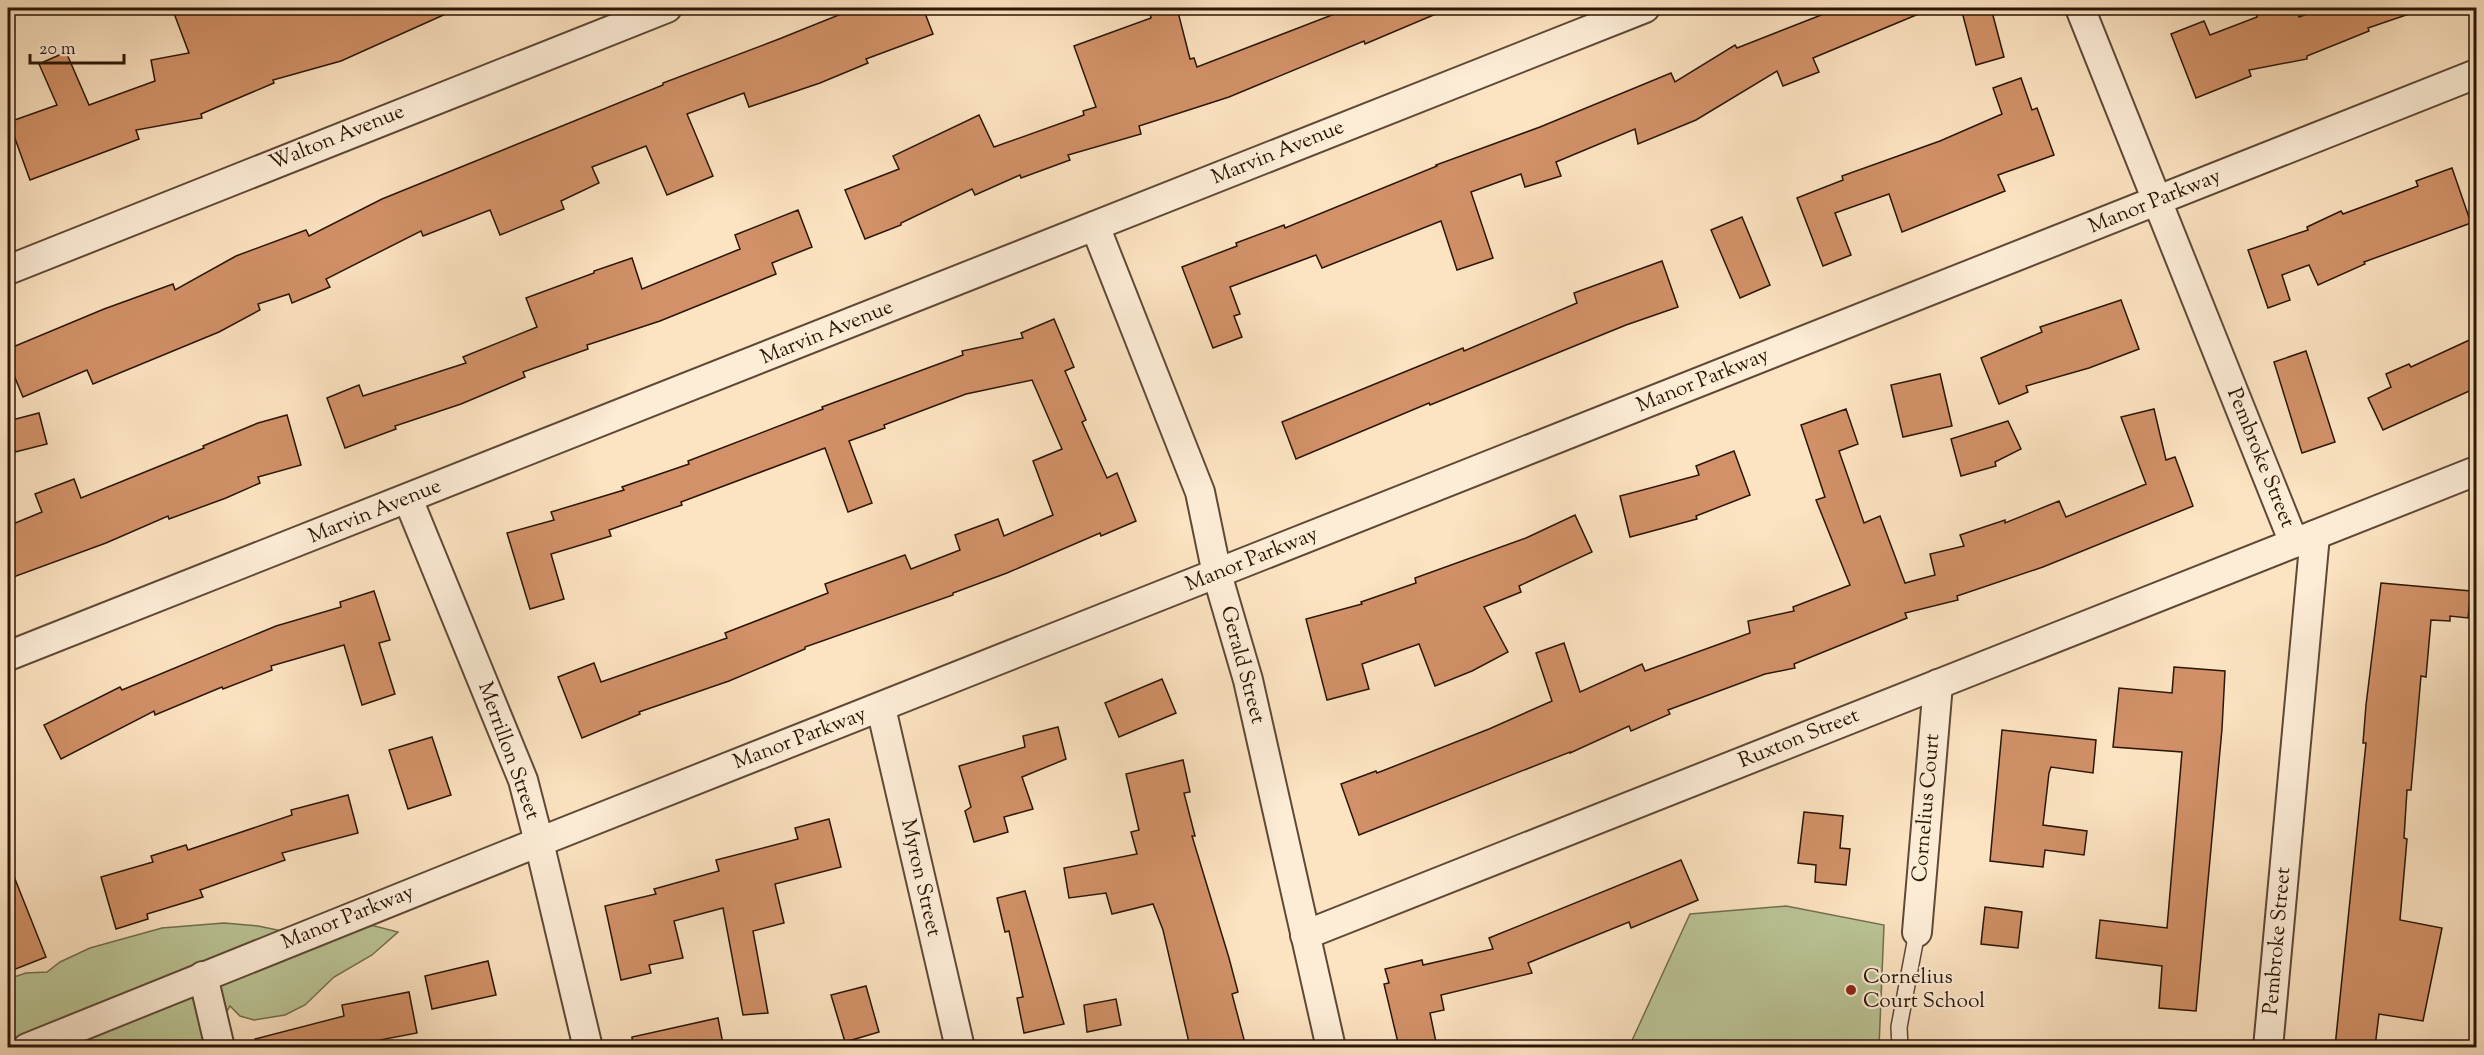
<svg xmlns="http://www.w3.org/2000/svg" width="2484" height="1055" font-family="'Sorts Mill Goudy',serif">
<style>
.green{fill:#bbc596;stroke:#736e4e;stroke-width:1.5}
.building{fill:#d29168;stroke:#2b1607;stroke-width:1.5}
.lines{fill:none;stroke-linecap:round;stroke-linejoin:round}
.lane-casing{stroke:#5f4936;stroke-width:18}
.street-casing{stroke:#5f4936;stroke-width:32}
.lane{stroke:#fdedd7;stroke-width:15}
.street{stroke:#fdedd7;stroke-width:28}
.poi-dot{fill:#8f2418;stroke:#fdedd7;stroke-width:2}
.labels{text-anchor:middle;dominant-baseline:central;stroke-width:4.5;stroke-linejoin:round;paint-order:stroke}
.street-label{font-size:21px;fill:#2b1607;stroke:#fdedd7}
.poi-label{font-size:21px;fill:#2b1607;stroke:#fdedd7;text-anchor:start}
</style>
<rect width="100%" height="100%" fill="#fce3c1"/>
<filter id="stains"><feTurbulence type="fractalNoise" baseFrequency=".00333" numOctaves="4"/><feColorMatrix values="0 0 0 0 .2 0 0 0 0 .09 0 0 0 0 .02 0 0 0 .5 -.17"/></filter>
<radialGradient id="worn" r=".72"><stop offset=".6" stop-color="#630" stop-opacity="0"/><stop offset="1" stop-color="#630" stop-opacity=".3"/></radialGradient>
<g class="green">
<path d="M1786,906l98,19 -5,122h-250l61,-133z"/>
<path d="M224,923l34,3 24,5 81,-8 35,9 -26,23 -38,22 -29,28 -20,10 -31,5 -14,-4 -10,-10 -25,41 -197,1v-69l18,-6 21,-1 13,-10 30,-14 72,-20z"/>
</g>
<g class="building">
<path d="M172,8h287l-118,53 -68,19 1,3 -73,31 1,4 -66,12 3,9 -109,41 -21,-58 48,-17 -18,-41 27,-12 23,53 66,-24 -4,-21 38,-7z"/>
<path d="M856,8h67l10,26 -67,25 2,4 -48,20 -71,24 -5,-14 -57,21 26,62 -46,19 -21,-49 -54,21 7,16 -38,18 3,8 -64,26 -10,-25 -67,26 -2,-5 -95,48 4,8 -38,16 -3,-9 -31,10 2,6 -41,22 -126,52 -6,-14 -64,27 -15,-36v-12l96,-40 69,-25 2,6 61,-34 70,-26 3,6 73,-37 281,-114v-2l116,-44z"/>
<path d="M1149,8h28l13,51 4,-1 3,9 153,-59h100l-85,36 -1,-3 -135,56 -90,29 2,8 -73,21 2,5 -49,18 -1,-3 -45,20 -3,-6 -71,34v2l-36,14 -20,-49 54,-21 -6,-13 86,-41 15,32 90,-32 -1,-4 13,-4 -22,-61 77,-28z"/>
<path d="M1839,8h94l-120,50 6,14 -36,14 -6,-15 -81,49 -58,24 -3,-15 -79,33 5,14 -36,11 -4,-13 -50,18 22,66 -36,12 -16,-49 -119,47 -6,-13 -86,32 10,27 -6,2 8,21 -29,11 -31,-81 55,-21 -1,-3 48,-18 1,3 152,-62 -1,-1 104,-38 131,-54 4,9 60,-37 2,3z"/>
<path d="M1961,8h30l13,49 -28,8z"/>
<path d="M2255,8h42l2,9 25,-9h91v4l-47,16 1,3 -62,25v3l-58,11 2,6 -55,22 -25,-64 33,-13 6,14 47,-18z"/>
<path d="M2021,78l11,32 5,-2 17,47 -56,20 7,16 -103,41 -13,-38 -54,19 16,42 -28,11 -26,-68 46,-18 -1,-4 98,-35 62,-27 -9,-26z"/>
<path d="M2452,168l19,55 -107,39 1,2 -47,21 -9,-20 -27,10 8,25 -22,8 -20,-58 60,-20 -1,-3 34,-16 2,3 75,-28 -2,-5z"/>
<path d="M798,210l14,37 -40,16 4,11 -116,47 -73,24 1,4 -65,23 2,5 -64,27 -66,22 1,3 -51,19 -18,-50 32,-13 4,11 103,-33 -3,-6 74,-30 -11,-29 68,-25v-2l38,-13 10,31 98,-40 -5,-14z"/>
<path d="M1742,217l28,68 -30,13 -29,-68z"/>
<path d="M1662,261l16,46 -52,18 -196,80 -1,-2 -133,56 -14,-37 181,-74 1,3 113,-48 -3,-10z"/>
<path d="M2121,300l18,49 -50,19 -63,18 2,6 -29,12 -18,-46 61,-26 -2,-5z"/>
<path d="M1054,319l20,48 -9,4 21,49 -4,2 25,56 10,-5 19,48 -35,15 -1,-3 -93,40 -54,20v2l-148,52v2l-76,32 -90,31 1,2 -58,24 -24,-61 36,-14 7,19 23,-8 103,-36 -2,-5 103,-40 -3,-9 80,-29 6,14 49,-19 -5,-15 43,-16 6,17 49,-21 -20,-54 29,-12 -30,-69 -66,14 -82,31 1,3 -36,13 23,62 -24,9 -23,-64 -144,54 1,3 -73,25 2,6 -60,18 13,45 -34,10 -23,-76 47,-13 -3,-8 73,-22 -2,-3 67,-23 -1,-3 135,-52 -1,-2 141,-52 -1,-4 61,-13 -2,-5z"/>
<path d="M2476,337v51l-93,42 -15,-32 23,-11 -5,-13 23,-10 2,3z"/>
<path d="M2306,351l29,91 -33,11 -28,-91z"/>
<path d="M1940,374l12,52 -49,11 -12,-52z"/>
<path d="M1846,409l12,35 -19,7 25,72 16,-7 25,67 30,-8 -5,-21 34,-8 -4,-11 45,-15v3l54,-22 7,16 80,-33 -25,-67 33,-8 12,51 9,-3 18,49 -150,61 -86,29 1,4 -53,13 2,5 -113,46 1,4 -30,6 -97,36 2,4 -39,17 -2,-5 -59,27v-1l-211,83 -18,-51 35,-13 1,2 112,-44 63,-28 -16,-48 28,-10 16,49 62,-28 3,7 105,-38 -2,-12 46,-10 -1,-4 57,-22 -34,-85 9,-3 -24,-72z"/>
<path d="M39,413l8,31 -32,8 -7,-31z"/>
<path d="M287,415l14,50 -43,12 2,6 -34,15 -57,21 -1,-3 -62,27 -98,36v-53l34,-14 -7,-18 39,-15 7,19 123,-50 -1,-2 55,-23z"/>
<path d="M2008,421l13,28 -26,13 1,4 -35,10 -10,-37z"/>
<path d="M1734,451l16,44 -54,21 1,3 -67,18 -10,-41 79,-21 -3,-9z"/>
<path d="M1575,515l17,37 -73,34 2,6 -37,15 24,45 -36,19 -37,15 -16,-42 -57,20 7,25 -42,11 -21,-81 56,-15 -1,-2 55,-19 -1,-5 111,-40z"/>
<path d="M2381,583l90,8 -3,27 -18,-2v5l-19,-1 -5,57 -5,-1 -10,114h-4l-3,48 3,1 -7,81 42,8 -19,93 -44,-7 -4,33h-40l31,-304h-3l3,-38z"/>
<path d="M374,591l16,49 -11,3 16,51 -33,11 -18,-60 -73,21 1,4 -49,19 -1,-2 -67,28 -1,-4 -93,48 -17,-34 76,-38 2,3 154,-64 65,-19 -1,-5z"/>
<path d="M2174,667l51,4 -3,58 -26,282 -37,-3 3,-42 -66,-8 4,-38 67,8 15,-176 -69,-5 6,-59 53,5z"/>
<path d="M1162,679l14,34 -57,24 -14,-34z"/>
<path d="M1058,727l8,32 -44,18 11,32 -29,8 4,15 -34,10 -9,-31 6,-4 -12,-41 66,-19 -2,-11z"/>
<path d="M2002,730l94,10 -3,33 -42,-6 -2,6 -6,52 44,6 -3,24 -39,-5 -2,17 -53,-6z"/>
<path d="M432,737l19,58 -43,14 -19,-59z"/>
<path d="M1183,760l7,32 -6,1 11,43h-3l37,122 9,34 -6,2 14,53h-56l-27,-117 -10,-26 -41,10 -6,-21 -37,5 -5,-30 73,-14 -6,-22 8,-2 -13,-56z"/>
<path d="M348,795l10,38 -76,20 3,7 -85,30 3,7 -56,17 1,5 -32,10 -15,-52 52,-15 -2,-6 35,-11 2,5 104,-35 -1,-5z"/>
<path d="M1804,812l39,4 -3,32 10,1 -4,36 -31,-3 1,-17 -18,-2z"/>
<path d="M829,819l12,48 -66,17 9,39 -31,8 15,82 -25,2 -20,-107 -49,13 9,37 -34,7 2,8 -30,7 -16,-74 51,-12 -2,-5 65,-18 -3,-11 82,-21 -3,-11z"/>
<path d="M1681,860l17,40 -67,28 -2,-6 -101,41 4,10 -91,22 3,15 -14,3 7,34h-38l-15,-63 5,-1 -4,-14 37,-9 1,5 70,-16 -4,-11z"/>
<path d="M9,864l37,93 -38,15v-107z"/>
<path d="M1025,891l39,133 -40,9 -7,-35 6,-1 -14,-66 -4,1 -8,-34z"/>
<path d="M1985,907l37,5 -4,36 -37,-4z"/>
<path d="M488,961l8,34 -64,14 -7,-33z"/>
<path d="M866,986l13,46 -34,10 -14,-47z"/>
<path d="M409,992l8,41 -74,14h-87l-1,-8 89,-23 -2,-11z"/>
<path d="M1116,999l5,26 -34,7 -3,-27z"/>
<path d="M718,1018l5,26 -15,3h-75l-1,-10z"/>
</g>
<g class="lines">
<g class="lane-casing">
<path id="lane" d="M1900,1048l-1,-21 18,-95"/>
</g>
<g class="street-casing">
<g id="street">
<path d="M2080,8l214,535"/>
<path d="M1095,226l105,266 17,82 31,106 83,368"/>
<path d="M8,270l659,-262"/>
<path d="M408,499l115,281 16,62 49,206"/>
<path d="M8,656l1637,-648"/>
<path d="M881,708l79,340"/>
<path d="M1917,932l21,-248"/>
<path d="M1305,935l1171,-464"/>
<path d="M203,976l17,72"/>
<path d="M27,1048l512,-206 1937,-768"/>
<path d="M2268,1048l47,-513"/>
</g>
</g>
<use href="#lane" class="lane"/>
<use href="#street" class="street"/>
</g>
<circle class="poi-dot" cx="1851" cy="990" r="6"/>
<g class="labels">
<g class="street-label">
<text transform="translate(337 138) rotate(-22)">Walton Avenue</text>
<text transform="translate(1278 153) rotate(-22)">Marvin Avenue</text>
<text transform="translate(2155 202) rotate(-22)">Manor Parkway</text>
<text transform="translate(827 333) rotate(-22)">Marvin Avenue</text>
<text transform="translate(1703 381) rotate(-22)">Manor Parkway</text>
<text transform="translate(2260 458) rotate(68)">Pembroke Street</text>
<text transform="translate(375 512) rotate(-22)">Marvin Avenue</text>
<text transform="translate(1252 560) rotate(-22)">Manor Parkway</text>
<text transform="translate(1242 665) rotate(75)">Gerald Street</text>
<text transform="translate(800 739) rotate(-21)">Manor Parkway</text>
<text transform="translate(1799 739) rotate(-22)">Ruxton Street</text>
<text transform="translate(508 751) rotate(70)">Merrillon Street</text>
<text transform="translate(1927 808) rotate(-85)">Cornelius Court</text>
<text transform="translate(920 878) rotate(77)">Myron Street</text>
<text transform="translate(348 918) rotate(-22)">Manor Parkway</text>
<text transform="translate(2278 941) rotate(-85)">Pembroke Street</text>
</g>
<g class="poi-label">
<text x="1863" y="978">Cornelius<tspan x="1863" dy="24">Court School</tspan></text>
</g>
</g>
<rect width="2484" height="1055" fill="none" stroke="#fce3c1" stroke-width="30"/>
<rect x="9" y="9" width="2466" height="1037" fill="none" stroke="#2b1607" stroke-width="3"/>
<rect x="15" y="15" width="2454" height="1025" fill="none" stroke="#2b1607" stroke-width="1.5"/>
<path d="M30 54v9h94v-9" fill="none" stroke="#2b1607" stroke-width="3"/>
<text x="39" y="54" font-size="18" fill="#2b1607" stroke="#fdedd7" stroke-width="4.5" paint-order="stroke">20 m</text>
<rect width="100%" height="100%" filter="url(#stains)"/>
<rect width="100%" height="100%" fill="url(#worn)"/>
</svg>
